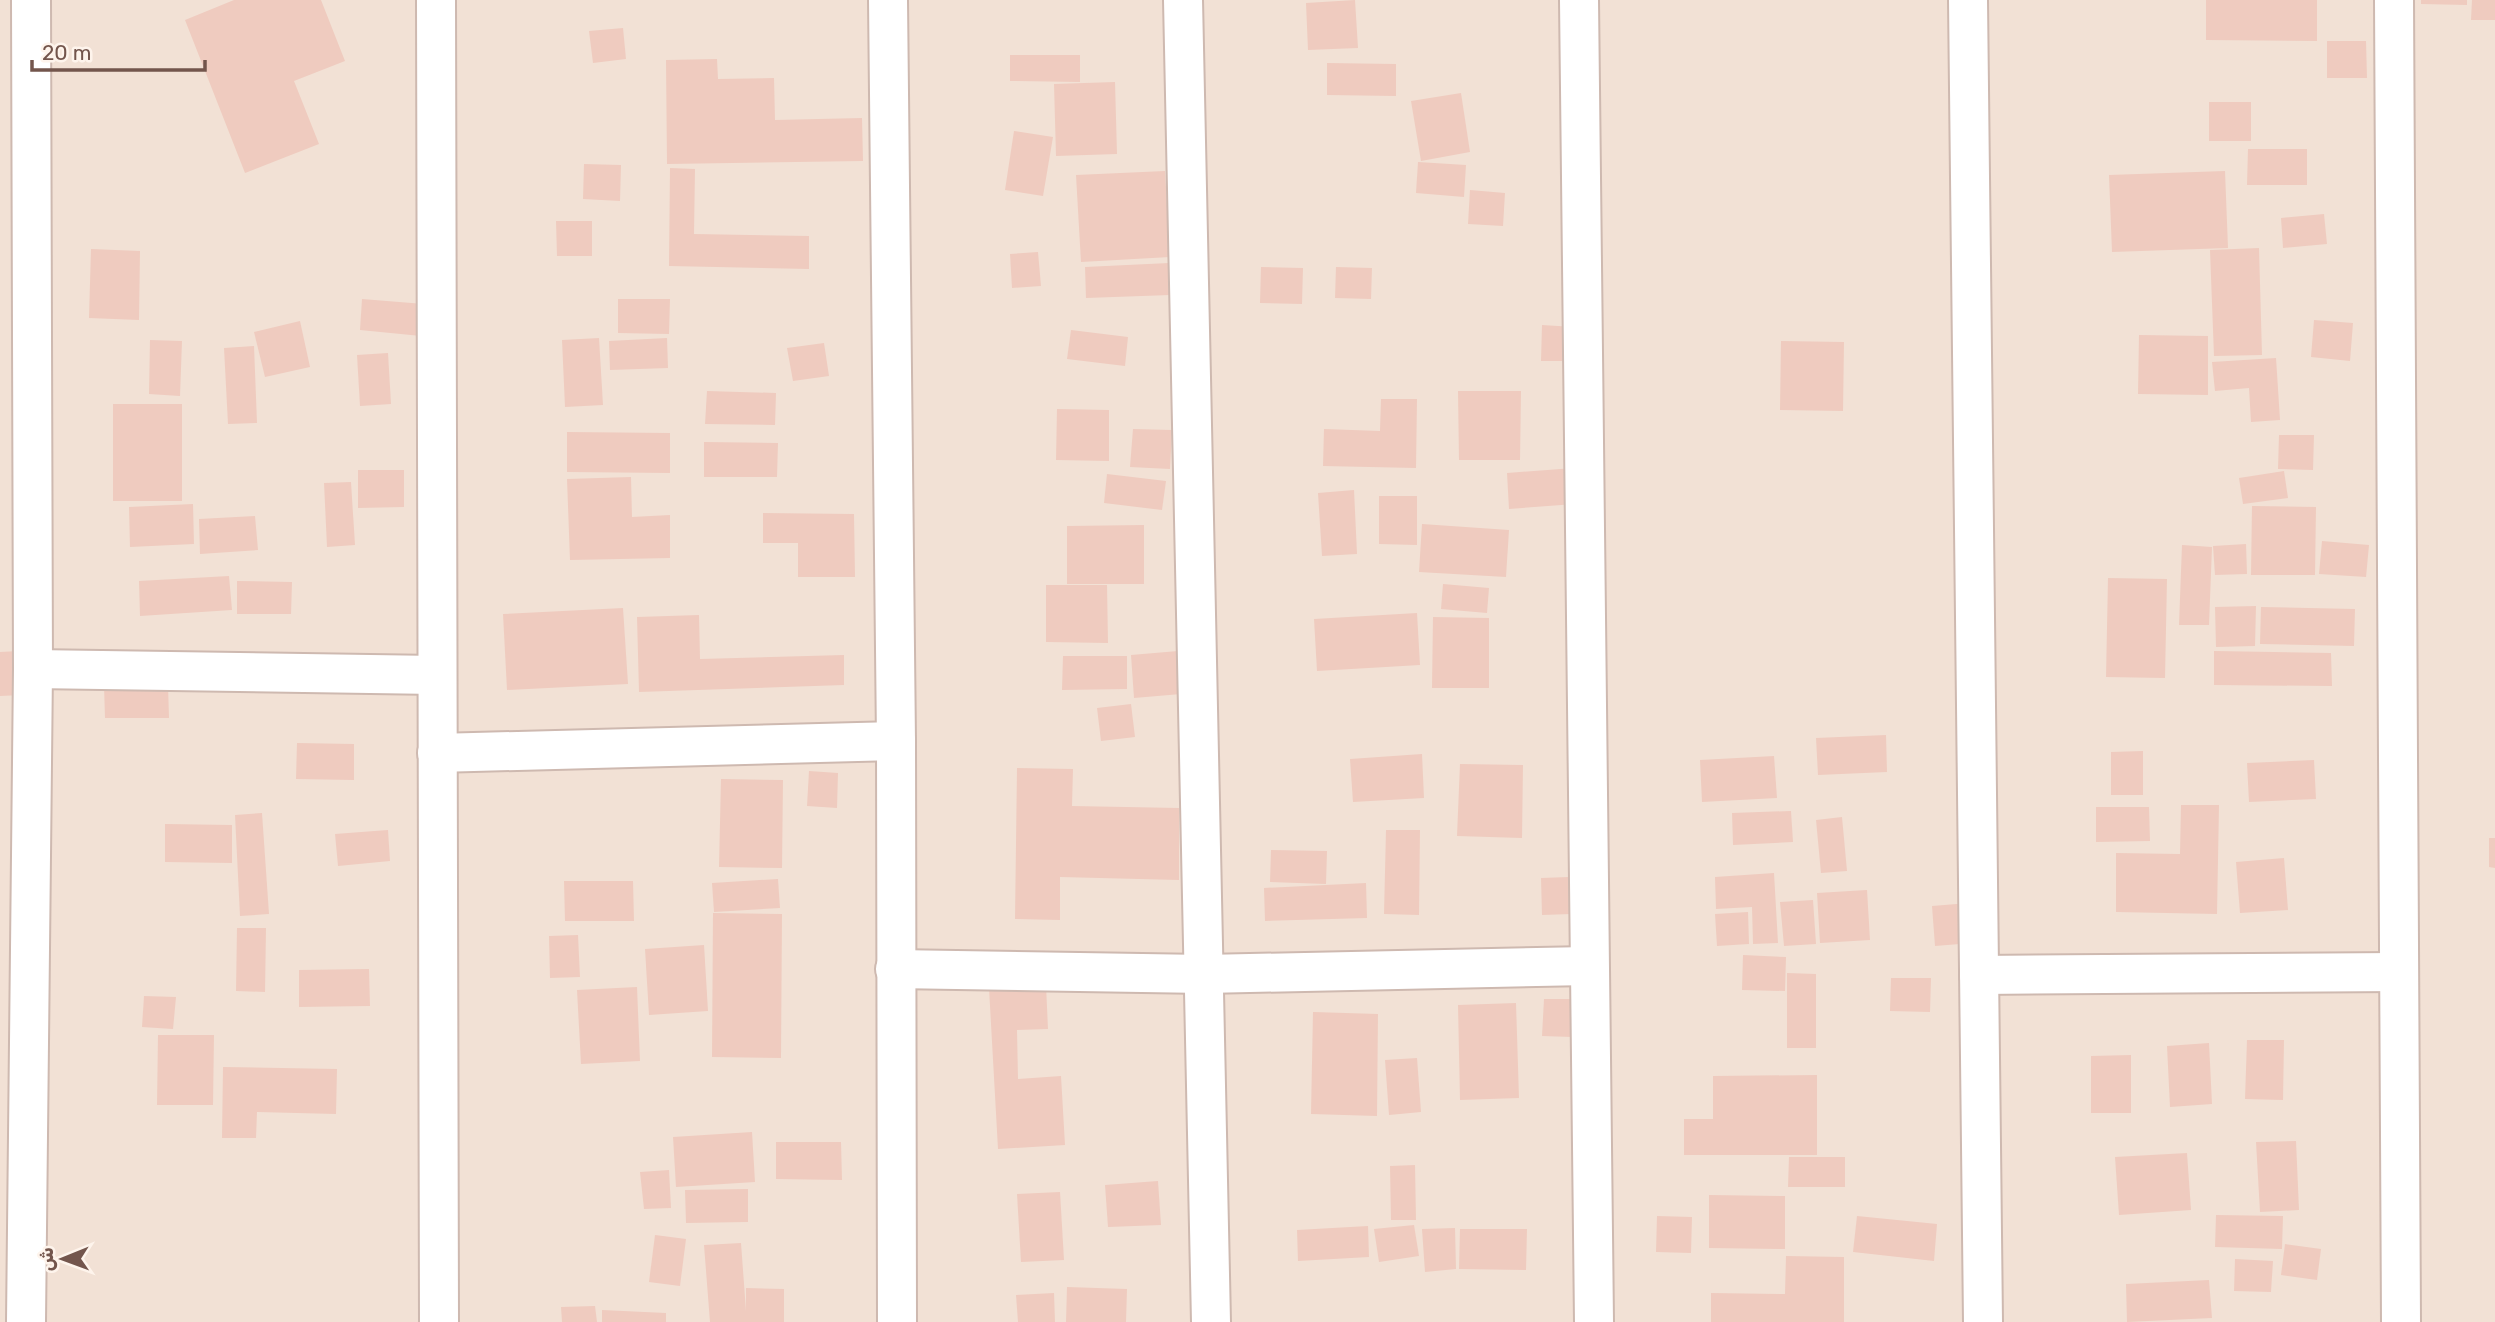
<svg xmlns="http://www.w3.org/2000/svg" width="2495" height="1322" font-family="Rubik,'Noto Naskh Arabic',sans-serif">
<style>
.residential{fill:#f2e1d5}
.building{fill:#efcbbf}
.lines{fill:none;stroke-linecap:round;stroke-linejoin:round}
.minor-casing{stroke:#ceb9b0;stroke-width:42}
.minor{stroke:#fff;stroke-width:38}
</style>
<rect width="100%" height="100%" fill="#fbf0e6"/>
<rect class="residential" x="0" y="0" width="2495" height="1322"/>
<g class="building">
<path d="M234,0h87l24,61 -51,20 25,63 -74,29 -60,-153z"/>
<path d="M1355,0l3,48 -50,2 -2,-47z"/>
<path d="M2206,0h111v41l-111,-1z"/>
<path d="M2421,0h46v5l-46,-1z"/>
<path d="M2472,0h23v20h-24z"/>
<path d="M623,28l3,31 -33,4 -4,-32z"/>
<path d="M2327,41h39l1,37h-40z"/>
<path d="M1010,55h70v27l-70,-1z"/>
<path d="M717,59l1,20 56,-1 1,42 87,-2 1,43 -196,3 -1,-104z"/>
<path d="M1327,63l69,1v32l-69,-1z"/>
<path d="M1115,82l2,72 -61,2 -2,-72z"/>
<path d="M1461,93l9,59 -49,9 -10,-60z"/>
<rect x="2209" y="102" width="42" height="39"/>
<path d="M1014,131l39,6 -10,59 -38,-6z"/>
<path d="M2248,149h59v36h-60z"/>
<path d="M1418,162l48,3 -2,32 -48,-4z"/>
<path d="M584,164l37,1 -1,36 -37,-2z"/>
<path d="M670,168l25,1 -1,65 115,2v33l-140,-3z"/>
<path d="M1165,171l5,86 -89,5 -5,-87z"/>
<path d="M2225,171l3,77 -116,4 -3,-77z"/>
<path d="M1470,190l35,3 -2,33 -35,-2z"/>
<path d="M2324,214l3,30 -44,4 -2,-30z"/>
<path d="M556,221h36v35h-35z"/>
<path d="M2259,248l3,107 -48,1 -4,-106z"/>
<path d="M91,249l49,2 -1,69 -50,-2z"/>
<path d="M1038,252l3,34 -29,2 -2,-34z"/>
<path d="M1169,263l1,32 -84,3 -1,-31z"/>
<path d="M1261,267l42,1 -1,36 -42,-1z"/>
<path d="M1336,267l36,1 -1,31 -36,-1z"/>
<path d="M362,299l62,5 -3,32 -61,-6z"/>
<path d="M618,299h52l-1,35 -51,-1z"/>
<path d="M2314,320l39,3 -3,38 -39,-4z"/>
<path d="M300,321l10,46 -45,10 -11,-45z"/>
<path d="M1542,325l32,2 -1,34h-32z"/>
<path d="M1071,330l57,7 -3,29 -58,-7z"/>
<path d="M2139,335l69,1v59l-70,-1z"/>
<path d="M599,338l4,67 -38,2 -3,-67z"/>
<path d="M667,338l1,30 -58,2 -1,-29z"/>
<path d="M150,340l32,1 -2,55 -31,-2z"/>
<path d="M1781,341l63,1 -1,69 -63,-1z"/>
<path d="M824,343l5,33 -36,5 -6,-33z"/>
<path d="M254,346l3,77 -29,1 -4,-76z"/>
<path d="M388,353l3,51 -31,2 -3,-51z"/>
<path d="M2276,358l4,62 -29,2 -2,-34 -34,3 -3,-29z"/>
<path d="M707,391l69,2 -1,32 -70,-1z"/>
<path d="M1458,391h63l-1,69h-61z"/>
<path d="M1381,399h36l-1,69 -93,-2 1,-37 56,2z"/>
<rect x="113" y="404" width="69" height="97"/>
<path d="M1057,409l52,1v51l-53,-1z"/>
<path d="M1133,429l39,1 -2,39 -40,-2z"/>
<path d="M567,432l103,1v40l-103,-1z"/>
<path d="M2279,435h35l-1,35 -35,-1z"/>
<path d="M704,442l74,1 -1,34h-73z"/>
<path d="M1574,468l1,36 -66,5 -2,-36z"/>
<path d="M358,470h46v37l-46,1z"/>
<path d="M2284,471l4,27 -45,6 -4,-26z"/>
<path d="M1107,474l59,7 -4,29 -58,-7z"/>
<path d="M631,477l1,40 38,-2v43l-100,2 -3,-81z"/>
<path d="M351,482l4,63 -28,2 -3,-64z"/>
<path d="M1354,490l3,64 -35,2 -4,-63z"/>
<path d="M1379,496h38v49l-38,-1z"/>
<path d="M193,504l1,40 -64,3 -1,-40z"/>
<path d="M2252,506l64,1 -1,68h-64z"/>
<path d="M763,513l91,1 1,63h-57v-34h-35z"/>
<path d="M255,516l3,34 -58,4 -1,-35z"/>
<path d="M1422,524l87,6 -3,47 -87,-5z"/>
<path d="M1144,525v59h-77v-58z"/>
<path d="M2322,541l47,4 -3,32 -47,-3z"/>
<path d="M2246,544l1,30 -32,1 -2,-29z"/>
<path d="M2182,545l30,2 -3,78h-30z"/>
<path d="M229,576l3,34 -92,6 -1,-35z"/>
<path d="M2108,578l59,1 -2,99 -59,-1z"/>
<path d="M237,581l55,1 -1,32h-54z"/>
<path d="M1443,584l46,4 -2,25 -46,-4z"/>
<path d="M1046,585h61l1,58 -62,-1z"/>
<path d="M2256,606l-1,40 -39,1 -1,-40z"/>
<path d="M2261,607l94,2 -1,37 -94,-2z"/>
<path d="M623,608l5,76 -121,6 -4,-76z"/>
<path d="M1417,613l3,52 -103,6 -3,-52z"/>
<path d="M699,615l1,44 144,-4v30l-205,7 -2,-75z"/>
<path d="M1433,617l56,1v70h-57z"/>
<path d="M19,651l3,44 -22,1v-44z"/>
<path d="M1178,651l3,43 -47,4 -3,-43z"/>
<path d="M2214,651l117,2 1,33 -118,-1z"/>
<path d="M1063,656h64v33l-65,1z"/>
<path d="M168,685l1,33h-64l-1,-32z"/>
<path d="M1131,704l4,33 -34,4 -4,-33z"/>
<path d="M1886,735l1,37 -69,3 -2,-37z"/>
<path d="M297,743l57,1v36l-58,-1z"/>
<path d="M2143,751v44h-32v-43z"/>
<path d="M1422,754l2,44 -71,4 -3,-43z"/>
<path d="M1774,756l3,42 -75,4 -2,-42z"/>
<path d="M2314,760l2,39 -67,3 -2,-39z"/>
<path d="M1460,764l63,1 -1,73 -65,-2z"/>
<path d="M1017,768l56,1 -1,37 107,2v72l-119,-3v43l-45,-1z"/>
<path d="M809,771l29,2 -1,35 -30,-2z"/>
<path d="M721,779l62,1 -1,88 -63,-1z"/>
<path d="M2181,805h38l-2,109 -101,-2v-59l64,1z"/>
<path d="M2096,807h53l1,34 -54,1z"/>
<path d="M1791,811l2,31 -60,3 -1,-32z"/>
<path d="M262,813l7,101 -29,2 -5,-101z"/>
<path d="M1842,817l5,54 -26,2 -5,-53z"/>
<path d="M165,824l67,1v38l-67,-1z"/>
<path d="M388,830l2,31 -52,5 -3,-32z"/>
<path d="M1386,830h34l-1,85 -35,-1z"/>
<path d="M2489,838h6v30l-6,-1z"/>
<path d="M1271,850l56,1 -1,33 -56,-2z"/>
<path d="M2284,858l4,52 -48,3 -4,-51z"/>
<path d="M1774,873l4,70 -25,1 -1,-37 -36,2 -1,-32z"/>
<path d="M1569,877l2,37 -29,1 -1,-37z"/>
<path d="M778,879l2,29 -66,4 -2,-29z"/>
<path d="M564,881h69l1,40h-69z"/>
<path d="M1366,883l1,35 -102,3 -1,-33z"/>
<path d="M1867,890l3,50 -50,3 -3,-50z"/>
<path d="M1813,900l3,44 -32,2 -4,-44z"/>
<path d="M1969,903l3,40 -37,3 -3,-40z"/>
<path d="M1748,912l1,32 -32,2 -2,-32z"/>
<path d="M713,913l69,1 -1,144 -69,-1z"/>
<path d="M237,928h29l-1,64 -29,-1z"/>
<path d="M578,935l2,42 -30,1 -1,-42z"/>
<path d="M704,945l4,66 -59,4 -4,-66z"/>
<path d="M1743,955l43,2 -1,34 -43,-1z"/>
<path d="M369,969l1,37 -71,1v-37z"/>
<path d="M1787,973l29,1v74h-29z"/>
<path d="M1891,978h40l-1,34 -40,-1z"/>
<path d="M1046,985l2,44 -31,1 1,49 43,-3 4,69 -67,4 -9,-161z"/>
<path d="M637,987l3,74 -59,3 -4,-74z"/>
<path d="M144,996l32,1 -3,32 -31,-2z"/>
<path d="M1544,999h29l-1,38 -30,-1z"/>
<path d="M1516,1003l3,95 -59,2 -2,-95z"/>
<path d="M1313,1012l65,2 -1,102 -66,-2z"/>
<path d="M158,1035h56l-1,70h-56z"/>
<path d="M2247,1040h37l-1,60 -38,-1z"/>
<path d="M2209,1043l3,61 -42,3 -3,-61z"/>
<path d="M2131,1055v58h-40v-57z"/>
<path d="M1417,1058l4,54 -32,3 -4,-55z"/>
<path d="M223,1067l114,2 -1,45 -79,-2 -1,26h-34z"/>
<path d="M1817,1075v80h-133v-36h29v-43z"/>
<path d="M752,1132l3,50 -79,5 -3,-50z"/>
<path d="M2296,1141l3,69 -39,2 -4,-70z"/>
<path d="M776,1142h65l1,38 -66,-1z"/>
<path d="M2187,1153l4,57 -72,5 -4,-58z"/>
<path d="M1789,1157h56v30h-57z"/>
<path d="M1415,1165l1,55h-25l-1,-54z"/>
<path d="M669,1170l2,38 -27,1 -4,-37z"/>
<path d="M1158,1181l3,44 -53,2 -3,-42z"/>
<path d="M748,1189v33l-62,1 -1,-33z"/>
<path d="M1060,1192l4,68 -43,2 -4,-68z"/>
<path d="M1709,1195l76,1v53l-76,-1z"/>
<path d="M2216,1215l67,1 -1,33 -67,-2z"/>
<path d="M1657,1216l35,1 -1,36 -35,-1z"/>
<path d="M1857,1216l80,8 -3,37 -81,-9z"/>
<path d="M1414,1225l5,31 -40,6 -5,-33z"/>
<path d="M1368,1226l1,31 -71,4 -1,-31z"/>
<path d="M1455,1228l1,41 -31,3 -3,-43z"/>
<path d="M1460,1229h67l-1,41 -67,-1z"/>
<path d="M655,1235l31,4 -6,47 -31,-4z"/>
<path d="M741,1243l5,68v-23l38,1v33h-74l-6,-77z"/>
<path d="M2285,1244l36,5 -4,31 -36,-5z"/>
<path d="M1786,1256l58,1v65h-133v-29l74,1z"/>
<path d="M2235,1259l38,2 -2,31 -37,-1z"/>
<path d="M2209,1280l3,38 -85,4 -1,-38z"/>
<path d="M1067,1287l60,2 -1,33h-60z"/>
<path d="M1054,1293l1,29h-37l-2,-27z"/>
<path d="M595,1306l2,16h-35l-1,-15z"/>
<path d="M602,1310l64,3v9h-64z"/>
</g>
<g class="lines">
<g class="minor-casing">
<g id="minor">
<path d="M436,0l3,1322"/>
<path d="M888,0l8,741 1,581"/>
<path d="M1183,0l28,1322"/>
<path d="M1579,0l15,1322"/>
<path d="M1968,0l15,1322"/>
<path d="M2394,0l7,1322"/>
<path d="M33,669l404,6"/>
<path d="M437,753l459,-12"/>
<path d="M895,969l310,5 383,-8"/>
<path d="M1979,975l420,-3"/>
<path d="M26,1322l7,-653 -2,-669"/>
</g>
</g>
<use href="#minor" class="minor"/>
</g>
<g transform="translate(63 1259) rotate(269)" stroke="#fef4ec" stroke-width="5" paint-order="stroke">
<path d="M0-5L12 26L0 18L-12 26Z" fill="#73554c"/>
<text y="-10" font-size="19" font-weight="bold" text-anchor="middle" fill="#73554c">ش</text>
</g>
<path d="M32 60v10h173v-10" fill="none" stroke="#73554c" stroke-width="3.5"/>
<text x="42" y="60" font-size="21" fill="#73554c" stroke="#fef4ec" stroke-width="5" paint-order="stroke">20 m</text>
</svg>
